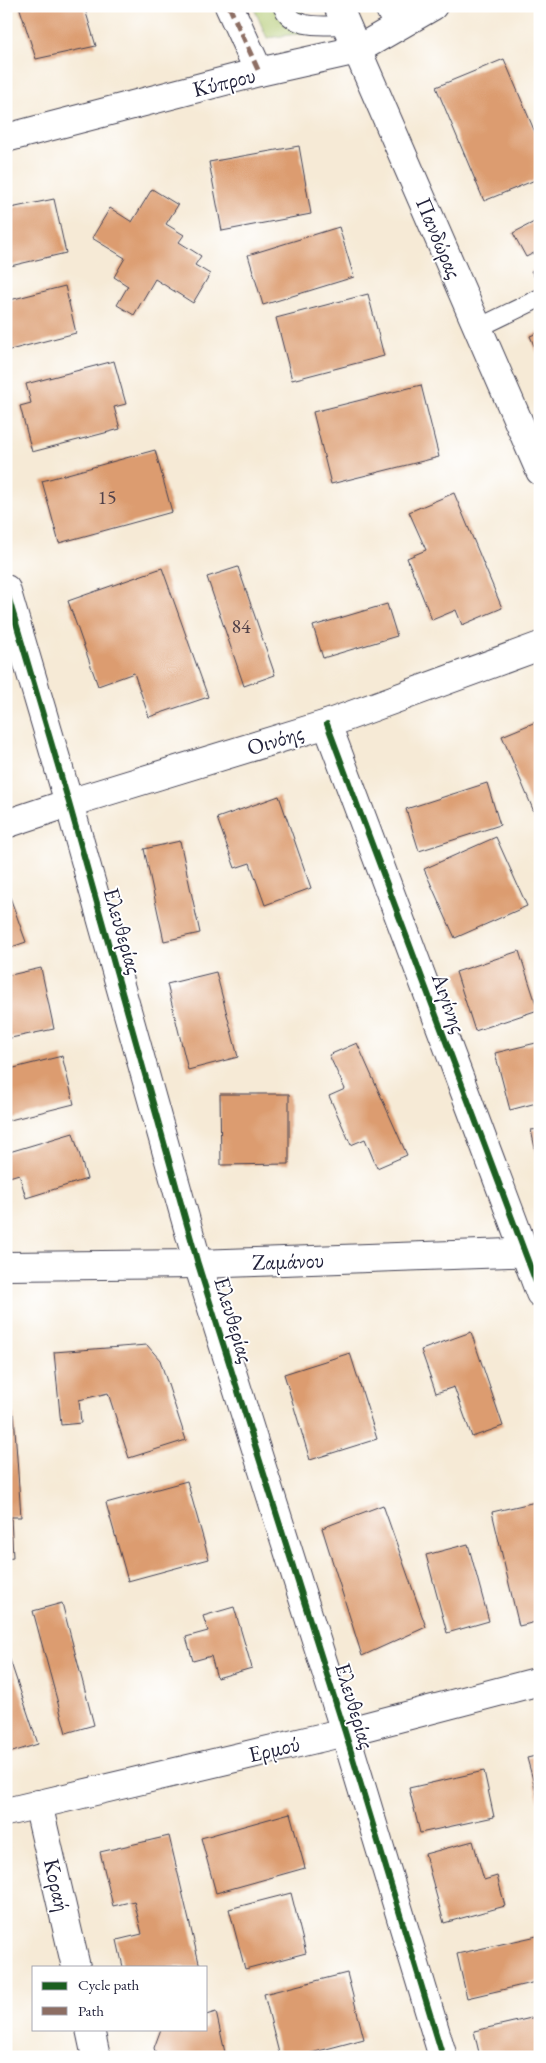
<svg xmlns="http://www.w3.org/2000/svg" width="546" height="2063" font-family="'EB Garamond',serif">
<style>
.green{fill:#b0c86e;stroke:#697554}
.building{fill:#dc9c6f}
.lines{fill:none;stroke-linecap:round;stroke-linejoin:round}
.service-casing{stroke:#424052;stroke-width:20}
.minor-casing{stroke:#424052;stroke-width:30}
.tertiary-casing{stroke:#424052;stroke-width:30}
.service{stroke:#fff;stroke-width:18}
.minor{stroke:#fff;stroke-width:28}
.tertiary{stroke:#fff;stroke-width:28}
.quiet{stroke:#8d6e63;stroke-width:5;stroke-dasharray:10 5;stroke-linecap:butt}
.cycleway-casing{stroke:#fff;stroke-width:9}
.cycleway{stroke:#1b5e20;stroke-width:6}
.labels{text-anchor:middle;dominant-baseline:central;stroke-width:4;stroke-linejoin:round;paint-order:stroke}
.number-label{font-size:20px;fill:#504048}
.street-label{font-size:22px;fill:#22223b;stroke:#fff}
</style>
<rect width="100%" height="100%" fill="#fff"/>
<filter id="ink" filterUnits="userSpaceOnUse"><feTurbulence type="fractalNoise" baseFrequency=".02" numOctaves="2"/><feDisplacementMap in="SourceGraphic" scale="10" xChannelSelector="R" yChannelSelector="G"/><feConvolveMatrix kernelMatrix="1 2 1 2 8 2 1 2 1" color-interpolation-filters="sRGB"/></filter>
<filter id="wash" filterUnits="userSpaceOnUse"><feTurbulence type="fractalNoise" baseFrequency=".0096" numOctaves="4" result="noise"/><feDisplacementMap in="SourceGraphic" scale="20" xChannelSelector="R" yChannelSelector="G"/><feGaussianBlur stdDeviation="1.12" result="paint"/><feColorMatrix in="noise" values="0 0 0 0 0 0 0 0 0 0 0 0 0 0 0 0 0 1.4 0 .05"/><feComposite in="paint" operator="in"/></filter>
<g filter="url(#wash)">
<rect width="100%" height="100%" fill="#f6ead6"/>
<path class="green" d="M253,6h46l12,26 -44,6z"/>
<g id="blocks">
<g class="building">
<path d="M19,6h65l12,40 -60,13z"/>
<path d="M504,59l36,85v34l-56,23 -48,-114z"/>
<path d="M299,146l12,68 -89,17 -13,-69z"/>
<path d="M152,189l26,16 -12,19 18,11 -5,7 22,14 -6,9 15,9 -17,29 -38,-24 -21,36 -17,-10 11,-19 -14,-9 11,-19 -33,-20 18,-30 22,14z"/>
<path d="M54,199l12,54 -60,14v-58z"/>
<path d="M540,219v31l-14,7 -13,-24z"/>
<path d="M339,227l15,50 -91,28 -15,-50z"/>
<path d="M540,267v19l-9,-15z"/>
<path d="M65,286l11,47 -70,18v-50z"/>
<path d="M368,294l16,62 -92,24 -16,-62z"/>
<path d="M540,332v28l-10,-24z"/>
<path d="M114,361l12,43 -12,3 6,22 -88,23 -12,-46 11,-3 -5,-19z"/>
<path d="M421,385l18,72 -108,27 -18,-72z"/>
<path d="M155,450l17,62 -113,31 -17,-62z"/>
<path d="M454,493l48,115 -40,17 -6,-15 -24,10 -25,-62 19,-8 -17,-38z"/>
<path d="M238,567l37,108 -31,11 -37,-109z"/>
<path d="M162,568l46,129 -59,20 -15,-44 -36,13 -30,-85z"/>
<path d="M387,604l10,32 -74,22 -10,-32z"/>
<path d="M538,721h2v97l-3,1 -35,-83z"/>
<path d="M487,783l13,42 -81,26 -13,-42z"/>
<path d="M279,796l32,92 -46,17 -15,-42 -15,5 -18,-50z"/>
<path d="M496,837l31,69 -72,32 -31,-69z"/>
<path d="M180,841l20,92 -36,8 -20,-92z"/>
<path d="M6,886l20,56 -20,7z"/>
<path d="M519,951l19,59 -63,21 -19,-59z"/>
<path d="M41,968l13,61 -48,10v-63z"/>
<path d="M216,972l22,85 -50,13 -21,-86z"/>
<path d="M540,1042v60l-30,8 -15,-57z"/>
<path d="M357,1043l50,112 -30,13 -12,-29 -14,6 -22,-49 16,-7 -16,-34z"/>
<path d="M62,1056l12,48 -68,17v-51z"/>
<path d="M220,1094h69v70l-68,1z"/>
<path d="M540,1129v37h-1l-8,-36z"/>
<path d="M73,1133l14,46 -61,19 -7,-24 -13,4v-25z"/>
<path d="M471,1332l32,94 -31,11 -18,-50 -18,6 -15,-43z"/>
<path d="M147,1345l13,15 26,80 -57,18 -21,-65 -29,7 2,23 -20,2 -7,-73z"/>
<path d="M350,1353l27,86 -67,21 -26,-86z"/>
<path d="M6,1414h8l7,103h-10l2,41 -7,1z"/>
<path d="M187,1481l22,78 -81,22 -22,-78z"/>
<path d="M540,1501v120l-21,5 -27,-114z"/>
<path d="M383,1505l43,122 -64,29 -40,-128z"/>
<path d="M468,1544l21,77 -42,12 -21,-78z"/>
<path d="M62,1603l32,122 -28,8 -33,-122z"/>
<path d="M234,1607l18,61 -35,10 -6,-22 -18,5 -7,-24 22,-6 -5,-15z"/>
<path d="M6,1648l32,96 -32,10z"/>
<path d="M540,1755v47h-1l-12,-44z"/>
<path d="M484,1771l10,46 -74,16 -11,-45z"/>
<path d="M290,1813l15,55 -89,25 -15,-55z"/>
<path d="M169,1836l31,131h-77l-6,-27 25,-6 -8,-33 -21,5 -13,-54z"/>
<path d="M473,1841l11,39 13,-4 8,30 -61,17 -19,-69z"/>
<path d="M291,1893l15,60 -61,16 -16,-60z"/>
<path d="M537,1936l3,14v31l-73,17 -10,-44z"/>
<path d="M347,1973l17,66 -68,18h-16l-16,-63z"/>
<path d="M216,2012l10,45h-69l-3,-9 7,-19h45v-14z"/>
<path d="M540,2016v41h-60l-6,-26z"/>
</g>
</g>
</g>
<g filter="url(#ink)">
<use href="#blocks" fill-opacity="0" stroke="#424052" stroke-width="1"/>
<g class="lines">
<g class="service-casing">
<g id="service">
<path d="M282,6c11,25 42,19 64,19"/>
<path d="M383,6l11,23"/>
<path d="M478,328l62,-30"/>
</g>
</g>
<g class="minor-casing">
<g id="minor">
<path d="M229,6l30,66"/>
<path d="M338,6l202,465"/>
<path d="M6,138l253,-66 98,-22 76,-44"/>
<path d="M6,589l63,214 129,461 147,468 98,325"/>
<path d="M327,724l213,569"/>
<path d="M6,824l63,-21 258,-79 213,-78"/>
<path d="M38,1804l38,163"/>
<path d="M6,1812l339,-80 195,-51"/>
<path d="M90,2029l6,28"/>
</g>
</g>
<g class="tertiary-casing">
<path id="tertiary" d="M6,1266l192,-2 342,-12"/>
</g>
<use href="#service" class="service"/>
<use href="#minor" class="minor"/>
<use href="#tertiary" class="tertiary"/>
<path class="quiet" d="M229,6l30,66"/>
<g class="cycleway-casing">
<g id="cycleway">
<path d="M6,589l63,214 129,461 147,468 98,325"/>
<path d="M327,724l213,569"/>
</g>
</g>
<use href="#cycleway" class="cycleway"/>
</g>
</g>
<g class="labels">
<g class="number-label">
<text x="107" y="497">15</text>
<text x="241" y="626">84</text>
</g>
<g class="street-label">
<text transform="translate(224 82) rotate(-14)">Κύπρου</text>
<text transform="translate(439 238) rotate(67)">Πανδώρας</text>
<text transform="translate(275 740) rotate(-17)">Οινόης</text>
<text transform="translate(123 931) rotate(74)">Ελευθερίας</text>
<text transform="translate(449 1003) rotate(70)">Αιγίνης</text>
<text transform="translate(288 1261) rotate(-2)">Ζαμάνου</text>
<text transform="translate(234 1320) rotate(73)">Ελευθερίας</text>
<text transform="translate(355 1706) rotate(73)">Ελευθερίας</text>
<text transform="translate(274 1749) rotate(-13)">Ερμού</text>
<text transform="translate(57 1885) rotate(77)">Κοραή</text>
</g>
</g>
<rect width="546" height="2063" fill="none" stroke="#fff" stroke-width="25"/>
<rect x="32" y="1966" width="175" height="65" fill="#ffffff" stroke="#a7a7b1"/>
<rect x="42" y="1982" width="25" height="8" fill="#1b5e20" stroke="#a7a7b1"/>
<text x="78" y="1990" font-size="15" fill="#22223b">Cycle path</text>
<rect x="42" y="2007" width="25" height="8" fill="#8d6e63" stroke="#a7a7b1"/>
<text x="78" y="2016" font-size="15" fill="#22223b">Path</text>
</svg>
